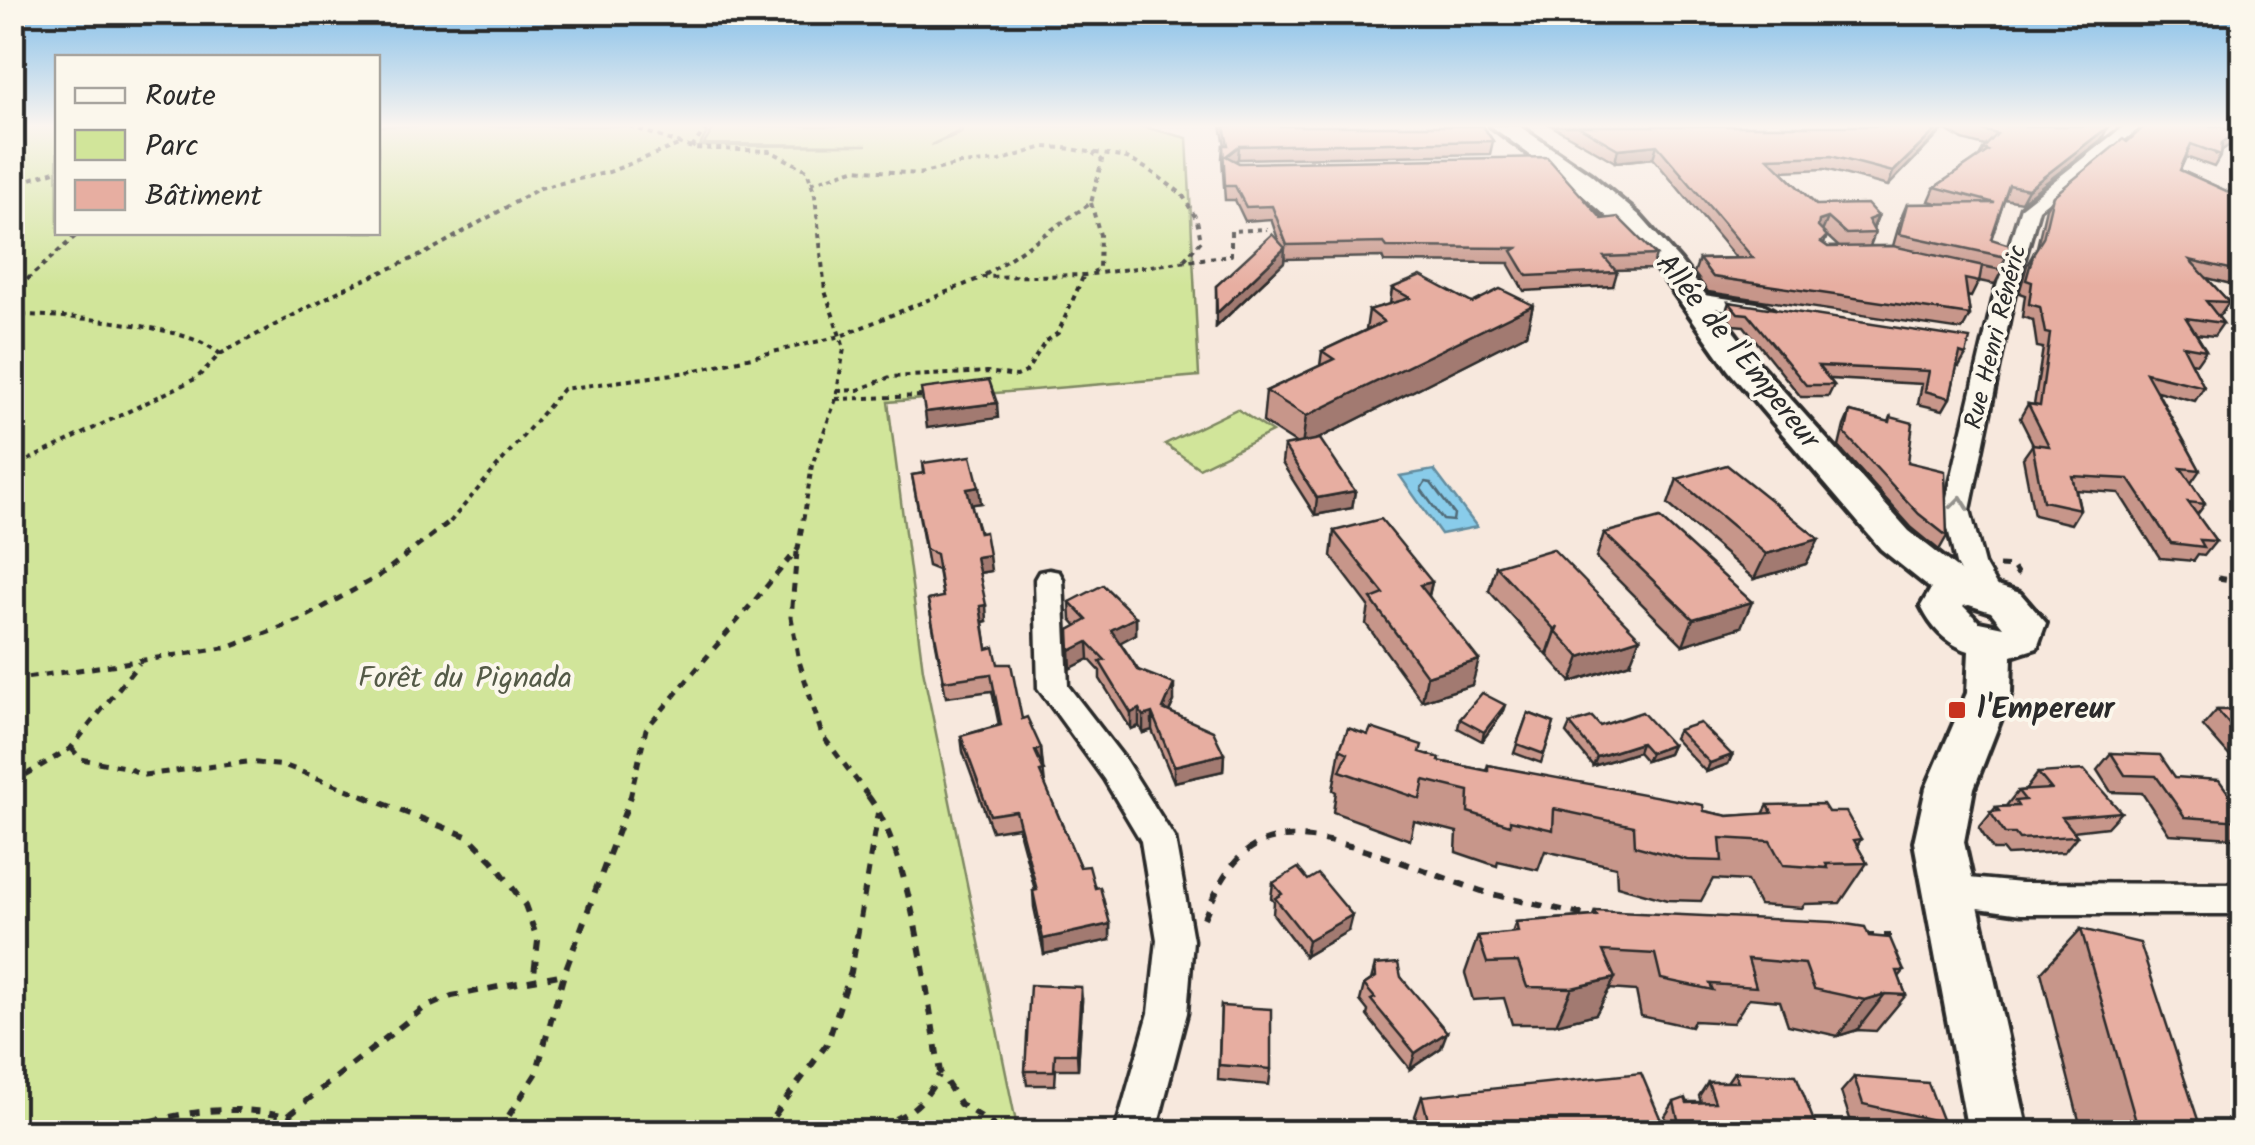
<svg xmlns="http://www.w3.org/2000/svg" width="2255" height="1145" font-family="Kalam,sans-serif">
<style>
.green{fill:#d1e59a;stroke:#7e8862;stroke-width:2.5}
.water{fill:#89ccea;stroke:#638c9e;stroke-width:2.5}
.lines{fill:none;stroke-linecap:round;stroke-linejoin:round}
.shore{stroke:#516b77;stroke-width:2.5}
.lane-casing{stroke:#2b2b2b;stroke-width:7}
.street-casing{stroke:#2b2b2b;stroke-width:7}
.secondary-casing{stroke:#2b2b2b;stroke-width:8}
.path-far2{stroke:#2b2b2b;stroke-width:4;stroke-dasharray:5 5;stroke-linecap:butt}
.path-far1{stroke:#2b2b2b;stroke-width:5;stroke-dasharray:8 8;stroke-linecap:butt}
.path{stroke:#2b2b2b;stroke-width:6;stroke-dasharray:10 10;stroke-linecap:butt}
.lane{fill:#fbf7ec;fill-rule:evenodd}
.street{fill:#fbf7ec;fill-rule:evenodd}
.secondary{fill:#fbf7ec;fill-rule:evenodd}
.rail-casing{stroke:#2b2b2b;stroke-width:10}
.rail{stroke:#fbf7ec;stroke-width:6;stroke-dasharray:19;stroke-linecap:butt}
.wall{fill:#c7968a;stroke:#2b2b2b;stroke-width:2.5;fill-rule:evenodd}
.shaded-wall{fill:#a27a71;stroke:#2b2b2b;stroke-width:2.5}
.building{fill:#e7aea1;stroke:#2b2b2b;stroke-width:2.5}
.oneway{stroke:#93918c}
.poi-dot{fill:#c8321e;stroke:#fbf7ec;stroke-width:4}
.labels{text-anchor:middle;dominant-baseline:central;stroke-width:8;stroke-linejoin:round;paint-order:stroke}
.far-street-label{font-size:25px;fill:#2b2b2b;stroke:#fbf7ec}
.street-label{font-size:30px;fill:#2b2b2b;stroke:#fbf7ec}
.park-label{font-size:30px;fill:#545a47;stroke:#fbf7ec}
.poi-label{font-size:30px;font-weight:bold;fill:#2b2b2b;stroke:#fbf7ec;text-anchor:start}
</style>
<rect width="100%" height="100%" fill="#f7e8dd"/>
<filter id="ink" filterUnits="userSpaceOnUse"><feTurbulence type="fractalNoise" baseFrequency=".01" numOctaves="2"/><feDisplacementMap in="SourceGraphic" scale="20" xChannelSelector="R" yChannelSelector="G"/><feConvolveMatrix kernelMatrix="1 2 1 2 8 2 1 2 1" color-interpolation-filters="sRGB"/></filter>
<g filter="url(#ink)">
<g class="green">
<path d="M12,126h45l1,106h320v-106h332l-10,20 167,-1 -163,-1 11,-18h245l-2,6 -27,13 30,-12 2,-7h177l47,12 12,238 -311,26 35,268 95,462h-1005z"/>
<path d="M1237,409l35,23 -73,36 -34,-24z"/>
</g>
<path class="water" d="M1434,470l43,57 -36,7 -41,-58z"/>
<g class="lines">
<path class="shore" d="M1425,482l6,1 23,31 -1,7 -10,-1 -22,-31z"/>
<g class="lane-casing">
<path id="lane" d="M2194,126h12l36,13v5z"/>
</g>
<g class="street-casing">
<g id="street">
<path d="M2124,126h18l-103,83 -25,87 -44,214 14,54 17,30 -4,7h-20l-21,-37 -12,-54 50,-214 27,-89z"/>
<path d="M1691,293l72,11 11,6 -11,6 -79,-13 -3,-4 3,-4z"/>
<path d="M1049,570l10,2 4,7 5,107 58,75 49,78 18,101 -6,73 -31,119h-41l34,-119 8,-73 -16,-99 -37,-62 -66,-91 -3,-109 4,-7z"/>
<path d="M1948,876l73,7 221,1v30h-221l-85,-12 -6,-11 6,-11z"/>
</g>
</g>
<g class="secondary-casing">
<g id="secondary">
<path d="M1491,126h28l71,48 49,41 41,46 73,96 156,174 59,46 52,16 26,30 -9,25 -25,8 -1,37 -37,95 -10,54 64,290h-60l-54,-290 12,-54 41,-95 2,-42c-24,-8 -37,-23 -48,-45l10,-17 -50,-40 -152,-178 -69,-98 -41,-46 -47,-41zM1969,605l22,7 12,15 -24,-5 -16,-16z"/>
<path d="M2211,126h31v14l-28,-9z"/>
</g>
</g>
<g class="path-far2">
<path d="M630,126l62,22 78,3 37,19 8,25 10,96 19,57 -8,51 -24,66 -9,57"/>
<path d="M692,148l15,-22"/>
<path d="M811,183l43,-14 65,5 40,-10 40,-3 45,-14 21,1 62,10 22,12 33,24 15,26 4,21 -18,20"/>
<path d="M12,185l46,-15"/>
<path d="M1091,203l9,32 -1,34 -6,3"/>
<path d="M985,275l106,-72 11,-43 -9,-7"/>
<path d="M12,293l68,-61"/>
<path d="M12,315c48,0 174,8 208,39l-23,24 -185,90"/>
<path d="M220,354l125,-66 81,-35 114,-65 69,-16 69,-27"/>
<path d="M837,391l21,-1 32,-13 97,-5 30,4 9,-4 19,-30 13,-9 25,-56"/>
<path d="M836,399l88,-3"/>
<path d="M450,522l113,-133 125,-17 153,-36 142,-59 102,-2 146,-20v-24l36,-2"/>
</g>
<g class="path-far1">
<path d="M797,552l-6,65 8,44 23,74 48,63"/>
<path d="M1999,566l14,1 4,6 -4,6"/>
<path d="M2218,578l24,4"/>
<path d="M12,680l218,-33 70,-27 79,-44 74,-57"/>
<path d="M71,748l10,11 44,8 19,8 103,-13 39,4 84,32"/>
<path d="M12,783l59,-35 68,-85"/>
<path d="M630,798l16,-69 152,-180 5,-30"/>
</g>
<g class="path">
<path d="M363,796l106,41 24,24 32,44 13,36 -5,41"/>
<path d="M868,796c44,58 59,202 72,276l20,32 33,20 1,8"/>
<path d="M1204,918c13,-29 28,-65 61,-77 51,-20 169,36 223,52 35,9 71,16 106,24"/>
<path d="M1864,936h27"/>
<path d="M287,1116l28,16"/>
<path d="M112,1132c61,-18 112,-30 175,-16l137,-108 28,-12 112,-22"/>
<path d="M498,1132l38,-58 28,-100 67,-178"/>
<path d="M762,1132l65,-88 24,-72 27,-159"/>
<path d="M817,1132c55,-7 93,-1 122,-57"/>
</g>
<use href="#lane" class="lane"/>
<use href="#street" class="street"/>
<use href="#secondary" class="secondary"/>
<g class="rail-casing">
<path id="rail" d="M2242,376v72"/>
</g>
<use href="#rail" class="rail"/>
</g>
<g class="wall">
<path d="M1221,126h262l10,15 -3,13 -252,5 -3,2 4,2 363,56 54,36 -4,14 -37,1 2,2 -4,14 -89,5 -15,-26v-2l-125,-1 -2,-5 -97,2 -1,-3v6l-68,65v-41l63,-44 -8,-23 -26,2 -10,-21h-10l-3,-42 1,-13h2z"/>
<path d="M1552,126h555l-6,14 -80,62 -17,-3 -13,40 15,18 -6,12 2,1 -7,14 -16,-3 -8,16 -4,-1 3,19 -8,15 -254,-38 -14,-19 5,-14 37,-1 -83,-100 -38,4zM1944,129l19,11 22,6 -6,11 -44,30 -6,14 11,3h-33l-6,14 -8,28h-23l5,-13 -2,-4 5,-13 -62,-11 -35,-34 44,-2 63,17zM1827,236l12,11h-11l-4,-3z"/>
<path d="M2127,142l104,2 -9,6 -1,5 -7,12 -28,-10 -6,13 62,28v56l-3,17 -8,13 -24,-6 22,24 -9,13h-3l6,8 -9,13 -18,-2 10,16 -9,13 -6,-1 13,25 -9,14 -38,-10 43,79 -9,13 14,21 -8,11 19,26 -12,15 -6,-1 -4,6 -34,-3 -41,-65 -43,-3 4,19 -9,15 -37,-9 -11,-57 10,-14 -13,-26 8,-14 6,1 9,-57 -6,-1 -4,-27 -11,-3 3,-22 -6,-2 8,-28 10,-18 9,-39 7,-12z"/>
<path d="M1392,288l80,15 61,2 -7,29 -210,106 39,51 -3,17 -37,7 -33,-52 2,-17 13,-2 -34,-22 3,-31 54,-25 2,-15 44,-21 3,-20 21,-6z"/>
<path d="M1729,302l237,53 -7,12 -2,-1 -7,32 -7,12 -25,-6 4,-20 -93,-5 5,6 -6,12h-27l-57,-71 -11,-1 -8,-11z"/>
<path d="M1850,412l39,10 2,-5 17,45 39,74 -8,14 -27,-22 -73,-81 5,-21z"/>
<path d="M923,463l58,40 -10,1 20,67 -12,2 8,48 -4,1 4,27 11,15 24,55 19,29 4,37 35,82 15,21 15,36v16l-66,14 -10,-47 -1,-16 2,-1 -17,-63 -26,4 -29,-79 -2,-16 38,-11 -7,-34 -46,6 -18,-97 15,-3 -5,-27 -10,-4 -16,-91 12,-2z"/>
<path d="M1677,479l142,60 -13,25 -52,15 -86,-75z"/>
<path d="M1334,531l98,51 -3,14 43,89 -50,16 -56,-77 3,-18 -38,-50z"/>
<path d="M1604,533l137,94 -58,18 -87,-87z"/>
<path d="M1496,566l134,97 -59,19 -23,-26 1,-5 -2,4 -58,-64z"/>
<path d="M1070,602l66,15v17l-16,8 18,28 36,31 -5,11 55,42 -1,17 -49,11 -22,-52 -9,3 -4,-7 -8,3 -31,-50v-8l-11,-12 -18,9 -2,-38 8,-4 -6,-7z"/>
<path d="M2217,710h25v57h-3l-36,-41z"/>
<path d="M1528,713l26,10 -13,40 -27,-10z"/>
<path d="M1502,714l-20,27 -24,-13 2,-9z"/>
<path d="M1570,724l30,2 72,19 -4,9 -22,7 -8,-9 -45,14 -27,-33z"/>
<path d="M1678,730l54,25 -4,9 -22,8 -32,-34z"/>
<path d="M1340,749l80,3 19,9 47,10 2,-6 240,51 35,-2 5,-9 60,7 33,27 -4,7 10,17 -27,40 -35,1 -3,4 -43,-3 -12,-24 -34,-2 -12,22 -34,-1 -50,-14 -1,-19 -71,-16 -7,19 -40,-9 -1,5 -41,-14 1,-20 -43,-11 -4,19 -77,-28 3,-20 -3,-2z"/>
<path d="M2111,753l64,24 67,35v16l-9,10 -64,-4 -27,-41 -31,-1 -14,-22z"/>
<path d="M2038,773l83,39 -14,15 -34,4 4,5 -13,16 -57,3 -4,-5h-10l-14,-22 17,-21 10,-1 12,-15 9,-1 -1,-1z"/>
<path d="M1273,883l75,48 -43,25 -32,-42 1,-12 -3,-4z"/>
<path d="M1595,911l274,25 35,35 -5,6 7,18 -30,36 -19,-1 -19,6 -50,-11 -8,-24 -31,-3 -16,25 -39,-2 -3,6 -50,-11 -5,-25 -27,-2 -13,25 -40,10h-44l-8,-26 -31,2 -8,-27 13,-37 34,-3 4,-11 77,-6z"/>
<path d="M2081,929l121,203h-120l-41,-160z"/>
<path d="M1375,965l26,12 40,71 -31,21 -43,-53 1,-5 -8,-10 4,-16 7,-5z"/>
<path d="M2242,965v22l-7,-16z"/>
<path d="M1082,1001l-4,68h-22l-1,16h-28l-2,-14z"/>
<path d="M1221,1006l50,63 -2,16 -51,-5z"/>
<path d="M1734,1072l84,60h-149l-4,-16 9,-14h27l-2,-6 9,-14h19z"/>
<path d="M1854,1077l89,45 -10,10h-23l-60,-13 -9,-27z"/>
<path d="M1422,1096l244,36h-247l-4,-16z"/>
</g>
<g class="shaded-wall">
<path d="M1940,126h5l-57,60 5,-14z"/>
<path d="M2108,127l-7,13 -80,62 7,-13z"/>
<path d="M2238,132l-7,12 -16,11 7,-12z"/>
<path d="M1657,145l-4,13 -38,4 3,-13z"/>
<path d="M1239,146l-1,13 -13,10 1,-13z"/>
<path d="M1878,216l-6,14 -4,-10z"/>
<path d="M1828,218l-6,14 -9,3 6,-14z"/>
<path d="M1285,248l-1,14 -68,65 1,-14z"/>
<path d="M1533,305l-7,29 -224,113 4,-31z"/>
<path d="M997,403l1,15 -71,10 -2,-16z"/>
<path d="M979,487l2,16 -12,2 -2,-16z"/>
<path d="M1355,491l-3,17 -37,7 2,-17z"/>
<path d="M1819,539l-13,25 -52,15 12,-25z"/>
<path d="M989,555l2,16 -13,2 -2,-16z"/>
<path d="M1432,582l-6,25 -6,-22z"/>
<path d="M1752,602l-11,25 -58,18 10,-26z"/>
<path d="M986,605l1,16 -5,1 -2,-16z"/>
<path d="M1136,617v17l-24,13 -1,-17z"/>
<path d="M1558,626l-9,25 -2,4 8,-25z"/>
<path d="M1640,638l-10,25 -59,19 9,-25z"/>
<path d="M1088,642l1,17 -18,9 -1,-17z"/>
<path d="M1479,660l-7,25 -50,16 5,-25z"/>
<path d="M1174,684v17l-12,25 1,-17z"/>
<path d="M1505,705l-3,9 -20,27 2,-9z"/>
<path d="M1139,709v17l-8,3v-16z"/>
<path d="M1152,713v17l-9,3v-17z"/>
<path d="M1641,743l-3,9 -45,14 4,-9z"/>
<path d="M1672,745l-4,9 -22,7 4,-8z"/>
<path d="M1041,748l1,17 -7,-14z"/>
<path d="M1224,754l-1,17 -49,11v-16z"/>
<path d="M1732,755l-4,9 -22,8 4,-9z"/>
<path d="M1352,915l-4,16 -43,25 3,-16z"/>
<path d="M1110,924v16l-66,14 -1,-15z"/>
<path d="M1615,978l-19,36 -40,10 16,-36z"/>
<path d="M1081,987l1,14 -4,68 -1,-15z"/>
<path d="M1885,994l-28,36 -19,6 27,-36z"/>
<path d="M1447,1032l-6,16 -31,21 5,-16z"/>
</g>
<g class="building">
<path d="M1224,126h259l10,15 -254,5 -13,10 13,7 308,-6 55,62 16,-2 38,38 -52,2 13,15 -90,4 -15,-25 5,-3 -130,-1 -3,-4 -97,2 -15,-39 -26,1 -11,-21h-10l-2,-41h5z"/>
<path d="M1578,126h362l-47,46 -62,-16 -63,2 48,47 51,-1 11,12 -10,4 7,13 -29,1 -18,-16 -9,3 -1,6 9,9 -6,6 7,5 65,-1 109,24 -20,-4 -3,16 -14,-3 5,36 -257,-38 -14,-18 54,-1 -96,-113 -39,4z"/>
<path d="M1967,126h140l1,1 -80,62 -19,-4 -18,54 19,6 -4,12 -107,-23 8,-30 88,-1 -60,-16 53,-36 -5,-2 14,-15z"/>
<path d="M2145,126h73l20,6 -16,11 -1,12 -30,-11 -11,26 62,28v50l-3,23 -49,-11 39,42 -23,-1 17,22 -37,-5 20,32 -23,-4 21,41 -58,-14 54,97 -19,-2 24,36 -17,-2 28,39 -16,-1 4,7 -33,-4 -42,-64 -57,-3 8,33 -37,-8 -11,-57 17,2 -21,-42 12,2 10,-72 -5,-1 -5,-26 -11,-3 3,-22 -6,-2 8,-28 9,-14 10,-42 70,-57 4,3z"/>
<path d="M1272,234l13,14 -68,65 -1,-27z"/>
<path d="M1421,276l51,27 28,-14 33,16 -227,111 -40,-25 68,-32 -12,-8 62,-29 -15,-12 41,-12 -18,-10z"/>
<path d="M1729,302l241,37 -4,16 -6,-2 -10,45 -25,-7 4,-20 -111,-5 16,19h-28l-58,-71 -10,-1z"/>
<path d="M989,380l8,23 -72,9 -4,-23z"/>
<path d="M1850,412l40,10 1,-5 22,6 -5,39 37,9 2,65 -28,-22 -74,-80z"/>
<path d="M1320,439l35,52 -38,7 -33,-52z"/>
<path d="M971,456l8,31 -12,2 12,44 6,-1 4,23 -13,2 10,48 -6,1 7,43 7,-2 4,17h13l11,55 5,-2 14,31 -6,3 9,20 -4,1 40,95 9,-1 6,22 5,-1 10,37 -67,15 -10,-48 4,-1 -21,-79 -26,4 -29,-79 40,-11 -10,-51 -47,7 -16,-81 15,-3 -7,-43 -10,-5 -14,-74 13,-2 -2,-10z"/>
<path d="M1727,465l92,74 -53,15 -89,-75z"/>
<path d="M1660,518l92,84 -59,17 -89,-86z"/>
<path d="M1381,519l51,63 -12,3 59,75 -52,16 -56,-77 13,-5 -50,-63z"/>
<path d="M1553,549l87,89 -60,19 -24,-26 2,-5 -3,4 -59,-64z"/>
<path d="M1103,585l33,32 -25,13 27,40 36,14 -11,25 50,22 11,23 -50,12 -22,-53 -9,3 -4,-7 -8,4 -31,-51 5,-2 -17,-18 -18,9 -1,-21 18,-10 -17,-18z"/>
<path d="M1482,693l23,12 -21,27 -24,-13z"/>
<path d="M2217,710h25v29z"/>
<path d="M1642,712l30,33 -22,8 -9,-10 -44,14 -27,-33 22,-7 8,9z"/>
<path d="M1528,713l26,10 -10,31 -27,-10z"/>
<path d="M1700,723l32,32 -22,8 -32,-33z"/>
<path d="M1348,728l20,7 3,-7 51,17 -2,7 20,6 -1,3 49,10v-6l215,40 1,6 24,5 44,-3 -4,-8 55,-1 5,8h18l15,27 -7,1 13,23 -41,1 2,4 -45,-3 -13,-24 -50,-3 2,23 -35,-1 -52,-14 -1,-20 -80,-17 -1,21 -43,-10v5l-42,-13 1,-21 -45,-11 -4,19 -80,-28 8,-18 -8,-4z"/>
<path d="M2111,753l49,2 15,22 44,3 23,32v9l-57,-4 -29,-41 -31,-1z"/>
<path d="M2084,770l37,42 -59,5 15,19 -58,3 -4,-5h-10l-15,-22 9,-1 -3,-4 22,-1 -3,-5 10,-1 -7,-9 33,-2 -13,-16z"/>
<path d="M1298,868l10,12 10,-6 34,41 -44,25 -33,-42 7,-4 -9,-11z"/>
<path d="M1595,911l238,11 32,5 4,9 21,2 14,33h-7l9,24 -21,-1 -20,6 -51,-11 -9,-25 -57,-5 8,28 -46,-3 3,6 -52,-11 -6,-25 -52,-3 12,27 -43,10 -45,-1 -9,-25 -31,1 -9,-27 40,-4 -2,-10 81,-6z"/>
<path d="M2081,929l59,14 62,189h-63z"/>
<path d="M1398,963l3,14 46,55 -32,21 -44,-53 4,-2 -11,-13 12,-8 -1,-12z"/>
<path d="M1030,985l51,2 -4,67h-22l-1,17h-29z"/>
<path d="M1221,1006l50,3v60l-52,-4z"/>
<path d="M1734,1072l62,3 22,57h-137l-7,-30 11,-4 2,5 28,-1 -7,-20h30z"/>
<path d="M1641,1073l25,59h-235l-9,-36z"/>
<path d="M1854,1077l74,6 15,39 -80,-18z"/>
</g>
<defs><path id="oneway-chevron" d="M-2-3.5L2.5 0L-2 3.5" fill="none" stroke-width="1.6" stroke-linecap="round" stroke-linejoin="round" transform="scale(2.5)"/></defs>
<use class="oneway" href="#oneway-chevron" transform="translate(1960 503) rotate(-84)"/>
</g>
<linearGradient id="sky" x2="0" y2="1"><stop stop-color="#82bee9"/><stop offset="0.44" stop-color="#fbf5f0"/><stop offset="1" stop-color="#fbf5f0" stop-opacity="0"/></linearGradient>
<rect width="2255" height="286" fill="url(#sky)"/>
<rect class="poi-dot" x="1947" y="700" width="20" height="20" rx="5"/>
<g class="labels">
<g class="far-street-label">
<text transform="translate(1996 337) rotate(-76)">Rue Henri Rénéric</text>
</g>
<g class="street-label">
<text transform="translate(1737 352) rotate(51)">Allée de l'Empereur</text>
</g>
<g class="park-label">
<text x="465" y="679">Forêt du Pignada</text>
</g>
<g class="poi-label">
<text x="1977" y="710">l'Empereur</text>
</g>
</g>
<rect width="2255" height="1145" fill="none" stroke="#fbf7ec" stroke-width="50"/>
<rect x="25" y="25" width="2205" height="1095" fill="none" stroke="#2b2b2b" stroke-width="4" filter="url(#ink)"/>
<rect x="55" y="55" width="325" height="180" fill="#fbf7ec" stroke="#a8a59f" stroke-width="2.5"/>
<rect x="75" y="88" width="50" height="15" fill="#fbf7ec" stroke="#a8a59f" stroke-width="2.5"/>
<text x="145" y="105" font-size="30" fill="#2b2b2b">Route</text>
<rect x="75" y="130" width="50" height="30" fill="#d1e59a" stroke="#a8a59f" stroke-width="2.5"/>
<text x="145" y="155" font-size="30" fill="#2b2b2b">Parc</text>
<rect x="75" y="180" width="50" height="30" fill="#e7aea1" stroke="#a8a59f" stroke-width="2.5"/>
<text x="145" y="205" font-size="30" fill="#2b2b2b">Bâtiment</text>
</svg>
